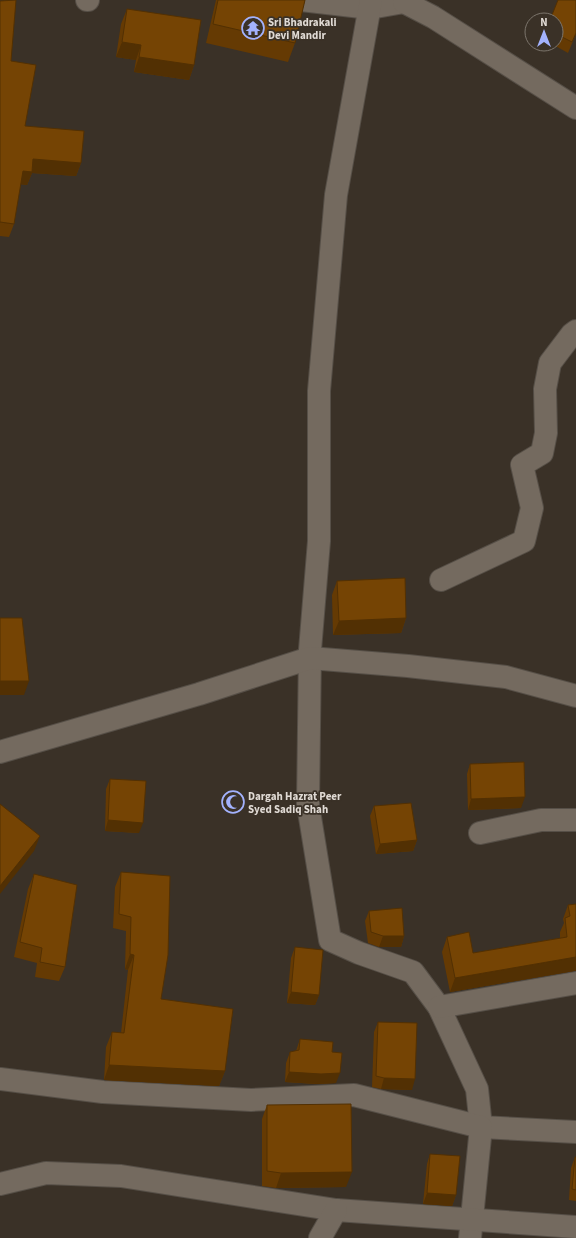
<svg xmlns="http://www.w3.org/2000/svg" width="576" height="1238" font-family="'Source Sans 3',sans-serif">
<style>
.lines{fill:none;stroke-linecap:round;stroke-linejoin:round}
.minor-casing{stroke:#564f47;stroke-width:24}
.minor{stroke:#746a5f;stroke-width:22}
.wall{fill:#653a03}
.shaded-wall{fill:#523003}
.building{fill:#754404;stroke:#523003}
.labels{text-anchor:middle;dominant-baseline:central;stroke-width:3.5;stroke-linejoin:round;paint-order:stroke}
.poi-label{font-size:11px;font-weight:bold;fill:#e0dad4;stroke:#3a3127;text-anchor:start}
</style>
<rect width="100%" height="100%" fill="#3a3127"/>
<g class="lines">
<g class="minor-casing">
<g id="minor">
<path d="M87,0h1"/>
<path d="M301,0l69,8 34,-6 1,-2"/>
<path d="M371,0l-35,195 -17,196v150l-9,109 -2,155 22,135 29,13 54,19 26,35 38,82 4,38 95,5"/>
<path d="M404,2l29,15 143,91"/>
<path d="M441,580l83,-39 8,-33 -10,-43 20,-12 4,-20 -1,-44 5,-26 22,-29 4,-3"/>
<path d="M0,752l199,-58 111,-36 98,8 98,11 70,19"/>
<path d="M480,833l61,-13h35"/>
<path d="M439,1007l137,-24"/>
<path d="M0,1079l103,13 148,8 103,-5 127,32 -11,111"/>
<path d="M0,1184l46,-11 75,3 215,34 240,17"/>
<path d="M320,1238l16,-28"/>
</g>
</g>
<use href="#minor" class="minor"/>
</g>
<g class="wall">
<path d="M216,0h89l-10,43 -7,19 -82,-19z"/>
<path d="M0,1l11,60 14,65 56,37 -5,13 -44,-3 -5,12 -7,-1 -6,40 -5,13 -9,-1z"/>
<path d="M127,9l67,56 -5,15 -55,-8 2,-12 -20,-3 5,-33z"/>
<path d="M556,20l20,14 -8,19 -16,-9h4z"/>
<path d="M337,581l69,37 -5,15 -68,2 -1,-40z"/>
<path d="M470,764l51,44 -53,2 -1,-36z"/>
<path d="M110,779l29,54 -34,-2 1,-42z"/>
<path d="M374,806l43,34 -4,11 -37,3 -6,-38z"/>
<path d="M121,872l40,127 64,72 -6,15 -115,-6 2,-33 6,-15 9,1 7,-63 -3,-1 1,-38 -13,-3 2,-41z"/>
<path d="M34,874l31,93 -6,14 -24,-4 2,-14 -23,-6 14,-68z"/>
<path d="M576,904v67h-2l-124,21 -8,-40 5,-15 26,16 87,-15v-6l4,-9 -1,-4 5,-14z"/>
<path d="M369,911l35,25 -3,11h-22l-11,-4 -3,-22z"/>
<path d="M295,947l24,48 -4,10 -28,-2 4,-45z"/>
<path d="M378,1022l34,68 -31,-1 -9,-2 2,-55z"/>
<path d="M300,1039l32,13 4,31 -19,1 -32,-2 1,-19 4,-11 6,-1z"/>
<path d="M267,1105l79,82 -70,1 -14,-2v-67z"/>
<path d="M430,1154l26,41 -4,11 -29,-2 4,-40z"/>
<path d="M575,1157h1v44l-7,-1 2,-32z"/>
</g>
<g class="shaded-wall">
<path d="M122,42l19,3 -5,15 -20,-3z"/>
<path d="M139,57l55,8 -5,15 -55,-8z"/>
<path d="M33,159l48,4 -5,13 -44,-3 -5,12 -9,-1 5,-13z"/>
<path d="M406,618l-5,15 -68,2 6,-14z"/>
<path d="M0,681h29l-5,14h-24z"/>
<path d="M525,797l-4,11 -53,2 3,-11z"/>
<path d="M108,820l35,3 -4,10 -34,-2z"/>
<path d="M40,836l-6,15 -34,43v-8z"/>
<path d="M417,840l-4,11 -37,3 4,-10z"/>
<path d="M383,936h21l-3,11h-22z"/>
<path d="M130,954l4,1 -6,15 -3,-1z"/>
<path d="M576,957v14h-2l-124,21 5,-14z"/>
<path d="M291,992l28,3 -4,10 -28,-2z"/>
<path d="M109,1065l116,6 -6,15 -115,-6z"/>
<path d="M289,1072l51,1 -4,10 -19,1 -32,-2z"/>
<path d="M384,1078l31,1 -3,11 -31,-1z"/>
<path d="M352,1172l-6,15 -70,1 5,-15z"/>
<path d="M427,1193l29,2 -4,11 -29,-2z"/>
</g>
<g class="building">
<path d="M16,0l-5,61 25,4 -11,61 59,5 -3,32 -48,-4 -1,13 -9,-1 -9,53 -14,-2v-221z"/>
<path d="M218,0h87l-10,43 -82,-19z"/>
<path d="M558,0h18v33l-4,9 -16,-8v-14h-6z"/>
<path d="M127,9l74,11 -7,45 -55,-8 2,-12 -19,-3z"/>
<path d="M405,578l1,40 -67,3 -2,-40z"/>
<path d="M0,618h22l7,63h-29z"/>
<path d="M524,762l1,35 -54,2 -1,-35z"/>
<path d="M110,779l36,2 -3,42 -35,-3z"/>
<path d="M411,803l6,37 -37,4 -6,-38z"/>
<path d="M0,804l40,32 -40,50z"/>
<path d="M121,872l49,4 -2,79 -7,44 72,10 -8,62 -116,-6 3,-33 12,1 10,-78 -4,-1 1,-37 -12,-3z"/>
<path d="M34,874l43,11 -12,82 -25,-5 2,-14 -22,-6z"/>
<path d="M576,904v53l-121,21 -8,-41 22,-5 4,21 94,-16 -2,-19 5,-2 -2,-11z"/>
<path d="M402,908l2,28h-21l-12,-4 -2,-21z"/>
<path d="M295,947l28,3 -4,45 -28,-3z"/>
<path d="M378,1022l39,1 -2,56 -31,-1 -8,-2z"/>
<path d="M300,1039l33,3 -1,10 10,1 -2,20 -19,1 -32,-2 1,-20 9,-2z"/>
<path d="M351,1104l1,68 -71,1 -14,-2v-66z"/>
<path d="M430,1154l30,2 -4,39 -29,-2z"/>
<path d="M575,1157h1v33l-4,-1z"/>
</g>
<defs>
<g id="temple-ring" transform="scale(1.15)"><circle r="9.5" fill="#3a3127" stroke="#a3b2fd" stroke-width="1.5"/><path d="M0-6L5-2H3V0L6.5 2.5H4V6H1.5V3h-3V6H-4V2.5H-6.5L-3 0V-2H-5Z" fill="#a3b2fd"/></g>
<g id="mosque-ring" transform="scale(1.15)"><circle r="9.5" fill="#3a3127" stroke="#a3b2fd" stroke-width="1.5"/><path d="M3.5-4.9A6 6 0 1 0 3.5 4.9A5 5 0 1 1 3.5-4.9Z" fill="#a3b2fd"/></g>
</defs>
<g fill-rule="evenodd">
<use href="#temple-ring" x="253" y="28"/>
<use href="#mosque-ring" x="233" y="802"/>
</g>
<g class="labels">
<g class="poi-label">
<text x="268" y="22">Sri Bhadrakali<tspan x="268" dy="13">Devi Mandir</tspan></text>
<text x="248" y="796">Dargah Hazrat Peer<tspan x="248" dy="13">Syed Sadiq Shah</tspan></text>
</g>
</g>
<g transform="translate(544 32)"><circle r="19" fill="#3a3127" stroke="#7c756c"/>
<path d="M0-3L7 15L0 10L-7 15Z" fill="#a3b2fd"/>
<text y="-6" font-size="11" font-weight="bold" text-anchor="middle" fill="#e0dad4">N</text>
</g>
</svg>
